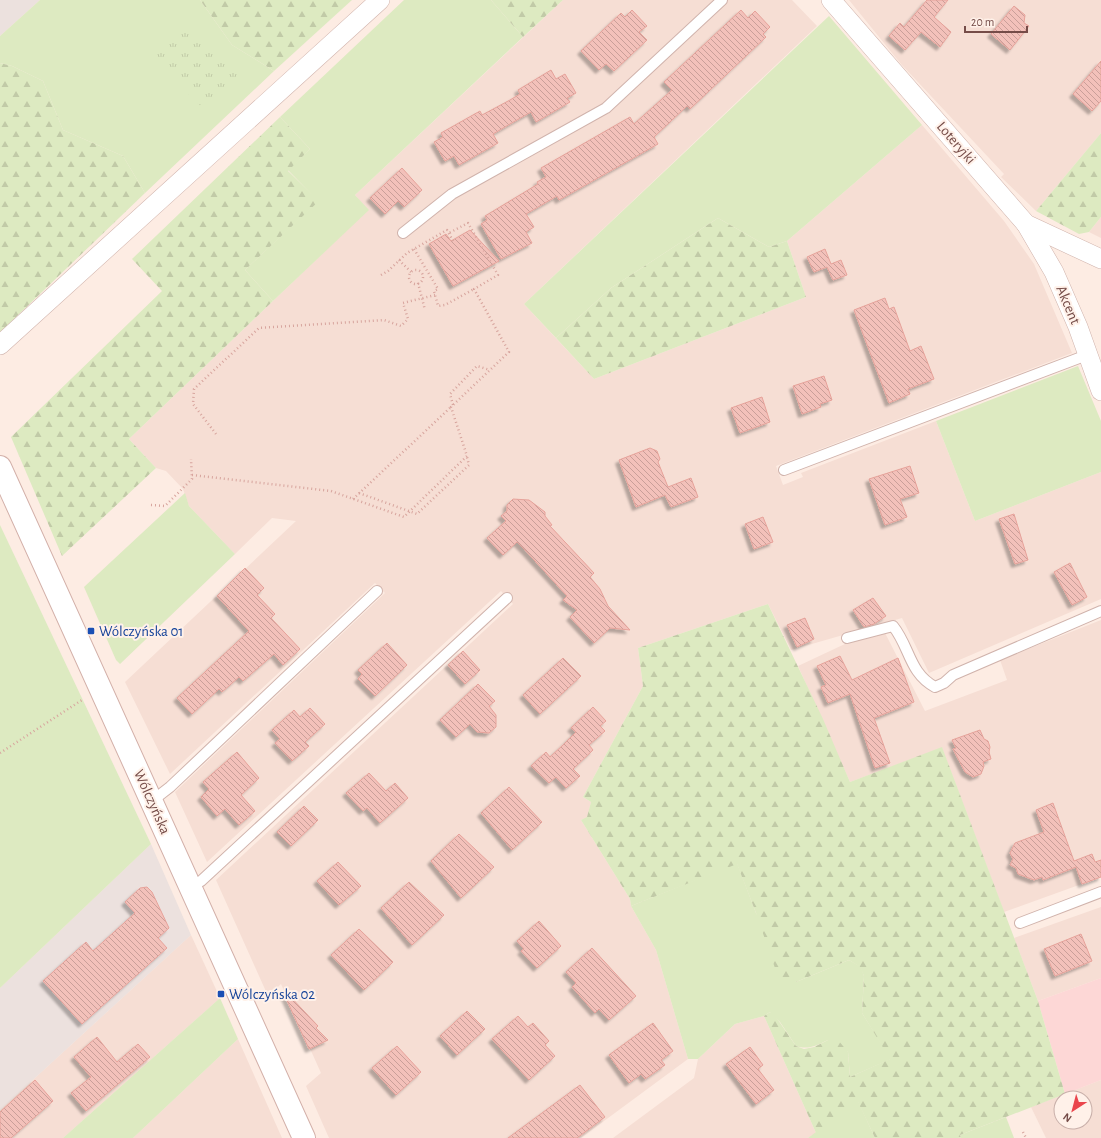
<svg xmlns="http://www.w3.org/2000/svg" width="1101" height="1138" font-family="'Alegreya Sans',sans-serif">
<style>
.residential{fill:#f6ded4;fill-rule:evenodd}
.commercial{fill:#fdd7d6}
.industrial{fill:#ece1de}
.grass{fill:#ddeac1}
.forest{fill:url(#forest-firs)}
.park{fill:url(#park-tufts)}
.building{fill:url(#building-back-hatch);stroke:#e6a29a;filter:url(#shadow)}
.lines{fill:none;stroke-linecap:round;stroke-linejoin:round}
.lane-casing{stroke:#d0b3ac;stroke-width:12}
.street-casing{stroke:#d0b3ac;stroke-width:20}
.secondary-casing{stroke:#d3b0a9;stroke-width:24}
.path{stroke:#d7a49d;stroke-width:2.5;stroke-dasharray:1 3;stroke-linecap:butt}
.lane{stroke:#fff;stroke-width:10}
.street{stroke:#fff;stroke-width:19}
.secondary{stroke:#fff;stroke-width:22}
.transit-dot{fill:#1a4fb4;stroke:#fff1e9;stroke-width:1.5}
.labels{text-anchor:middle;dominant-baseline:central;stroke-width:4;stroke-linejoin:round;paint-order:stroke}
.street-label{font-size:15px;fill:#754c48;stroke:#fff1e9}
.transit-label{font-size:15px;fill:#164399;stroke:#fff1e9;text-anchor:start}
</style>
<defs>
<pattern id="forest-firs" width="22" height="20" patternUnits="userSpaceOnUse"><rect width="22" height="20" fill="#ddeac1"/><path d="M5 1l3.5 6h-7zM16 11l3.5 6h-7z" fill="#c1caa7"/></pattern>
<pattern id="park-tufts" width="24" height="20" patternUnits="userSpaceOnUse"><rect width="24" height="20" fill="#ddeac1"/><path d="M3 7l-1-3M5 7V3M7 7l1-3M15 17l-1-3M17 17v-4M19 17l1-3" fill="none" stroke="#c1caa7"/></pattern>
<pattern id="building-back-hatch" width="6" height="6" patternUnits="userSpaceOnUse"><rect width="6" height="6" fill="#f3c1ba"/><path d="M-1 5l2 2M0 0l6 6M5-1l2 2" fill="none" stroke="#c99f99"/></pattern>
<filter id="shadow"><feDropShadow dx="-3.5" dy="3.5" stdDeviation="1" flood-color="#0004"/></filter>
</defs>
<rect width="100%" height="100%" fill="#fdece3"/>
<g class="residential">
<path d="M563,0h229l25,26 -293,278 70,75 212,-82 -19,-56 135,-116 82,96 30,43 38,89 -296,113 7,19 20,-8 -2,-4 135,-52 39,100 126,-49v127l-172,74 -27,-55 -111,32 -23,-46 -130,44 5,38 -60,111 8,5 -4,16 -6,2 49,79 1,7 25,44 32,109 -107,79h-252l-23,-52 15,-13 -40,-89 -13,12 -52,-116 297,-276 -12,-13 -294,271 -32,-70 210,-199 -10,-10 -205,191 -45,-92 171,-161 -24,-3 -37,36 -46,-48 -6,-17 -17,-18 -10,-3 -27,-29 239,-229 -13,-15z"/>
<path d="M849,0h252v133l-65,78 -35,-34 3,-3 -103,-110z"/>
<path d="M1101,217v21l-12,-6z"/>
<path d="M1101,620v257l-97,35 -62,-164 -92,34 -52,-116 49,-23 38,-10 40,78 82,-31 -7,-20z"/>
<path d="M1101,907v71l-63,23 -24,-63z"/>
<path d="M191,935l29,63 -157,140h-63v-28z"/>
<path d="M764,1016l52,117 -8,5h-195l81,-60 4,-19 37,-35z"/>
<path d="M238,1039l44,99h-149z"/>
<path d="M1101,1080v58h-55l-15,-31zM1061,1098h24v24h-24z"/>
</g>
<path class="commercial" d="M1101,978v102l-36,14 -27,-93z"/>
<g class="industrial">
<path d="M0,0h40l-40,36z"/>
<path d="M151,844l40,91 -191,175v-122z"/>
</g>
<g class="grass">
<path d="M40,0h160l32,45 42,26 -129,122 -22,-37 -60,-26 -20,-49 -31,-15 -12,-3v-27z"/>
<path d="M404,0h87l32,37 -168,158 14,15 -96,91 -28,-31 73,-69 -30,-31 22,-21 -30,-32z"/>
<path d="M829,16l93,109 -135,116 -18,6 -51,-29 -107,70 -55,50 -32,-34z"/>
<path d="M1078,366l23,55v51l-126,49 -39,-100z"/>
<path d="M185,493l4,13 46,48 -115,110 -4,-4 -32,-73z"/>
<path d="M0,525l151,319 -151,144z"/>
<path d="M737,863l19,50 40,69 53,-22 12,7 3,9 -2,37 29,46 -41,18 -2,-25 -20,-12c-12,6 -20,10 -32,6l-16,-24 -10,-10 -6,4 -29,8 -37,35h-10l-32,-109 -25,-44z"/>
<path d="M220,998l18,41 -105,99h-70z"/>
<path d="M858,1101l17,37h-67z"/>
<path d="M1006,1117l8,21h-53l-1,-3z"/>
</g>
<g class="forest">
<path d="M200,0h152l-78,71 -42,-26z"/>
<path d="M491,0h72l-40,37z"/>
<path d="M0,63l12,3 31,15 20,49 60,26 22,37 -129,124 -16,19z"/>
<path d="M280,117l30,32 -22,22 31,30 -74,69 28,31 -144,138 27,29 -94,88 -51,-119 151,-146 -30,-32z"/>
<path d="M1101,133v84l-12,15 -10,2 -43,-23z"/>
<path d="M718,218l51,29 18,-6 19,56 -212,82 -38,-41 55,-50z"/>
<path d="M768,604l55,115 27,63 92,-35 96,254 27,93 -105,41 1,3h-86l-17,-36 -42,31 -52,-117 6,-4 4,2 22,32 8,3 10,-2 14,-7h10l10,12 2,25 40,-18 -28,-46 2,-37 -4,-9 -11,-7 -53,22 -11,-2 -9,-9 -20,-58 -19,-49 -106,42 -1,-7 -49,-79 6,-3 4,-15 -8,-5 60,-111 -5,-38z"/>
</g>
<path class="park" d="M187,23l56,53 -35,37 -59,-57 14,-16h8z"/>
<g class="building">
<path d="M927,0h21l-14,17 17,15 -11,15 -19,-15 -16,18 -16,-14 11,-13 4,4z"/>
<path d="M1014,6l11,9 -1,8 5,3 -19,24 -19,-16z"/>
<path d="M632,10l15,16 -8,6 8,8 -33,31 -8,-7 -7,6 -18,-19 40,-38 4,4z"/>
<path d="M741,10l7,8 7,-7 15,16 -7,7 3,3 -76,72 -3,-3 -33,31 4,7 -99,56 -2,-4 -31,18 8,13 -8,5 6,11 -31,16 -20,-35 6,-4 -2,-4 53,-32 -1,-2 9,-5 -5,-9 89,-51 4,7 38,-34 -8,-8z"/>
<path d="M1101,61v40l-9,10 -19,-17z"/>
<path d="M551,70l5,9 9,-5 11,19 -9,5 3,4 -34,20 -5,-10 -21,12 -17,10 5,9 -39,22 -5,-9 -9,5 -11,-19 9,-5 -2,-4 39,-22 2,4 28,-15 10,-6 -2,-4z"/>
<path d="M402,168l20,22 -18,17 -6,-6 -13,13 -15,-16z"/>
<path d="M470,230l29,31 -46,25 -24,-42 17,-10 5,7z"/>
<path d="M825,249l6,15 10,-4 6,15 -14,5 -6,-13 -13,5 -7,-15z"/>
<path d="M885,298l4,11 5,-2 16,44 11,-5 13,33 -26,10 2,5 -21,9 -35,-93z"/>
<path d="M824,376l8,24 -12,4 1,3 -19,7 -9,-28z"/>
<path d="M762,397l8,25 -30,11 -9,-25z"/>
<path d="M650,448l7,3 3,8 -2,3 10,25 23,-9 7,19 -27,10 -6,-12 -29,12 -17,-47z"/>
<path d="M910,466l9,27 -19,6 7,18 -22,8 -16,-46z"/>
<path d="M513,499l16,1 16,12v4l7,9 -2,1 44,47 -4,4 10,12 8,17 22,24 -20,-2 -16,15 -24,-26 7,-7 -14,-10 4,-4 -42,-46 -8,-8 -14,13 -16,-17 19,-17 -5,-5 6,-5v-6z"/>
<path d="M1014,514l14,46 -13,4 -16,-45z"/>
<path d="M763,517l10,25 -19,7 -9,-25z"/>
<path d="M1070,563l17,34 -15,8 -18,-33z"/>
<path d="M245,568l19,20 -7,7 18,19 -4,4 29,31 -17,16 -9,-11 -31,27 -4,-4 -17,15 -3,-3 -27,25 -15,-16 72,-67 -32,-35z"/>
<path d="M873,598l13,18 -12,8 -10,3 -11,-17z"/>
<path d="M805,618l9,21 -17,8 -10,-22z"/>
<path d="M387,643l20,22 -32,31 -17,-17 4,-5 -4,-4z"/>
<path d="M463,651l17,19 -15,14 -17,-19z"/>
<path d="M840,656l12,24 46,-22 16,44 -40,16 16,45 -15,5 -25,-74 -22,9 -7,-16 5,-2 -9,-19z"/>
<path d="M563,658l18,18 -41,38 -17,-19z"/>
<path d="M478,684l17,17 -6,5 7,9v12l-7,6 -12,-1 -7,-8 -14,13 -16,-17z"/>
<path d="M593,707l13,14 -6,5 5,5 -16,14 4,5 -20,19 7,7 -14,12 -10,-11 -7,6 -18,-17 15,-14 4,5 13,-12 13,-13 -5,-4z"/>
<path d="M310,708l15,16 -20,18 4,4 -17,15 -17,-18 5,-4 -8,-9 22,-20 6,7z"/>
<path d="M980,730l4,9 4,2 2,6 -1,5 2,7 -8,3 1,4 -3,8 -8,3 -8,-5 -12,-23 3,-1 -4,-8z"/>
<path d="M237,752l22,26 -18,17 14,16 -16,14 -14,-16 -8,7 -16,-19 8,-8 -6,-7z"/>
<path d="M369,773l17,18 9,-8 13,15 -28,25 -13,-15 -4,3 -17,-18z"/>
<path d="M509,787l33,35 -30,28 -31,-37z"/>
<path d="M1053,803l21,58 18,-7 3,8 6,-2v17l-19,7 -6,-17 -33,13 -1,-3 -8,3 -16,-6 -2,-6 -6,-3 3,-6 -3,-6 5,-10 29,-11 -8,-22z"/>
<path d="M304,806l14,14 -27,26 -14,-14z"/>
<path d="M459,834l35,33 -33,31 -30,-37z"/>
<path d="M338,862l23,24 -22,19 -22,-24z"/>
<path d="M409,882l35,33 -32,30 -31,-37z"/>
<path d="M147,887l5,5 17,36 -11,10 9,10 -85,76 -39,-43 43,-39 7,9 42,-38 -10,-11 15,-14z"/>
<path d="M539,921l22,25 -24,22 -16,-17 3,-2 -7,-8z"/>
<path d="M359,929l34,33 -29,28 -33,-35z"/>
<path d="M1081,934l11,27 -37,15 -11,-27z"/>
<path d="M592,948l44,48 -27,24 -10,-11 -4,4 -23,-26 4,-4 -10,-11z"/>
<path d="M286,992l32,34 -2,2 12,12 -19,9 -25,-55z"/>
<path d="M467,1011l18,18 -28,26 -17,-19z"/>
<path d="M518,1016l10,11 5,-4 16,18 -4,4 10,11 -26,24 -37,-41z"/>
<path d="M653,1023l20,28 -12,9 4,5 -20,14 -4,-5 -12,9 -20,-28z"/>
<path d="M97,1037l20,25 21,-18 12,13 -64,54 -15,-18 20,-16 -17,-20z"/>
<path d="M397,1046l24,26 -25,23 -24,-27z"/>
<path d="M750,1047l13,18 -5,4 16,21 -18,14 -30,-40z"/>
<path d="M35,1080l18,21 -42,37h-11v-26z"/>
<path d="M580,1085l25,32 -28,21h-69z"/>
</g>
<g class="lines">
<g class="lane-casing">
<g id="lane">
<path d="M403,233l49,-39 154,-86 116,-108"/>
<path d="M784,470l303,-115"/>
<path d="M847,638l46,-12c17,21 16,47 42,61l9,-4 9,-8 148,-64"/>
<path d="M152,801l18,-14 207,-196"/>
<path d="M191,887l10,-6 306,-283"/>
<path d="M1020,923l81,-31"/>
</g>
</g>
<g class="street-casing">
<g id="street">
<path d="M831,0l195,224 75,35"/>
<path d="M1026,224l28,48 24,55 23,64"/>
<path d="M0,345l380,-345"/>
</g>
</g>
<g class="secondary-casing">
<path id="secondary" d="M0,467l304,671"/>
</g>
<g class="path">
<path d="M414,249l24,40 -4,2 4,15 7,-1 29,-16"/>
<path d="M399,260l12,12"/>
<circle cx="416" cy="277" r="7"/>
<path d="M381,275l7,-4 19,-18 40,-23 7,13"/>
<path d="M418,283l7,27"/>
<path d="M453,405l-3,-11 27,-28 13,4"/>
<path d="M216,434l-23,-30 1,-15 65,-61 125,-8 17,6 7,-7 -5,-16 32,-8"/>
<path d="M192,475l139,16 73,26 5,-5 58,-56 -16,-49 58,-55 -35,-63 24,-14 -30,-52 -19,10"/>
<path d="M359,493l58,21 52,-49 -2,-8"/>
<path d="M353,499l98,-92"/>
<path d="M151,505l14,1 27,-27 -1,-20"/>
<path d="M0,753l82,-53"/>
<path d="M1023,1132l3,6"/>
</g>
<use href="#lane" class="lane"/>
<use href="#street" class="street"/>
<use href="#secondary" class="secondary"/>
</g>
<g class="transit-dot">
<rect x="87" y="627" width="8" height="8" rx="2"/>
<rect x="217" y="990" width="8" height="8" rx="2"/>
</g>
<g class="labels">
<g class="street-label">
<text transform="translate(956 143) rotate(49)">Loteryjki</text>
<text transform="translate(1068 305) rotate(67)">Akcent</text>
<text transform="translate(152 802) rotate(66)">Wólczyńska</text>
</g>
<g class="transit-label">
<text x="99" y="631">Wólczyńska 01</text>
<text x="229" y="994">Wólczyńska 02</text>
</g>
</g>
<g transform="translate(1073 1110) rotate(216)"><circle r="19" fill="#fff1e9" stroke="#c8afa9"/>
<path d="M0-3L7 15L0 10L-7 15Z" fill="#ea454c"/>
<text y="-6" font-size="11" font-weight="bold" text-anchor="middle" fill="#754c48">N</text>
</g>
<path d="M965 26v6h62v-6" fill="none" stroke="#754c48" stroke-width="2"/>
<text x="971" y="26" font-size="12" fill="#754c48" stroke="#fff1e9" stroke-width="3" paint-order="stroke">20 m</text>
</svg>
